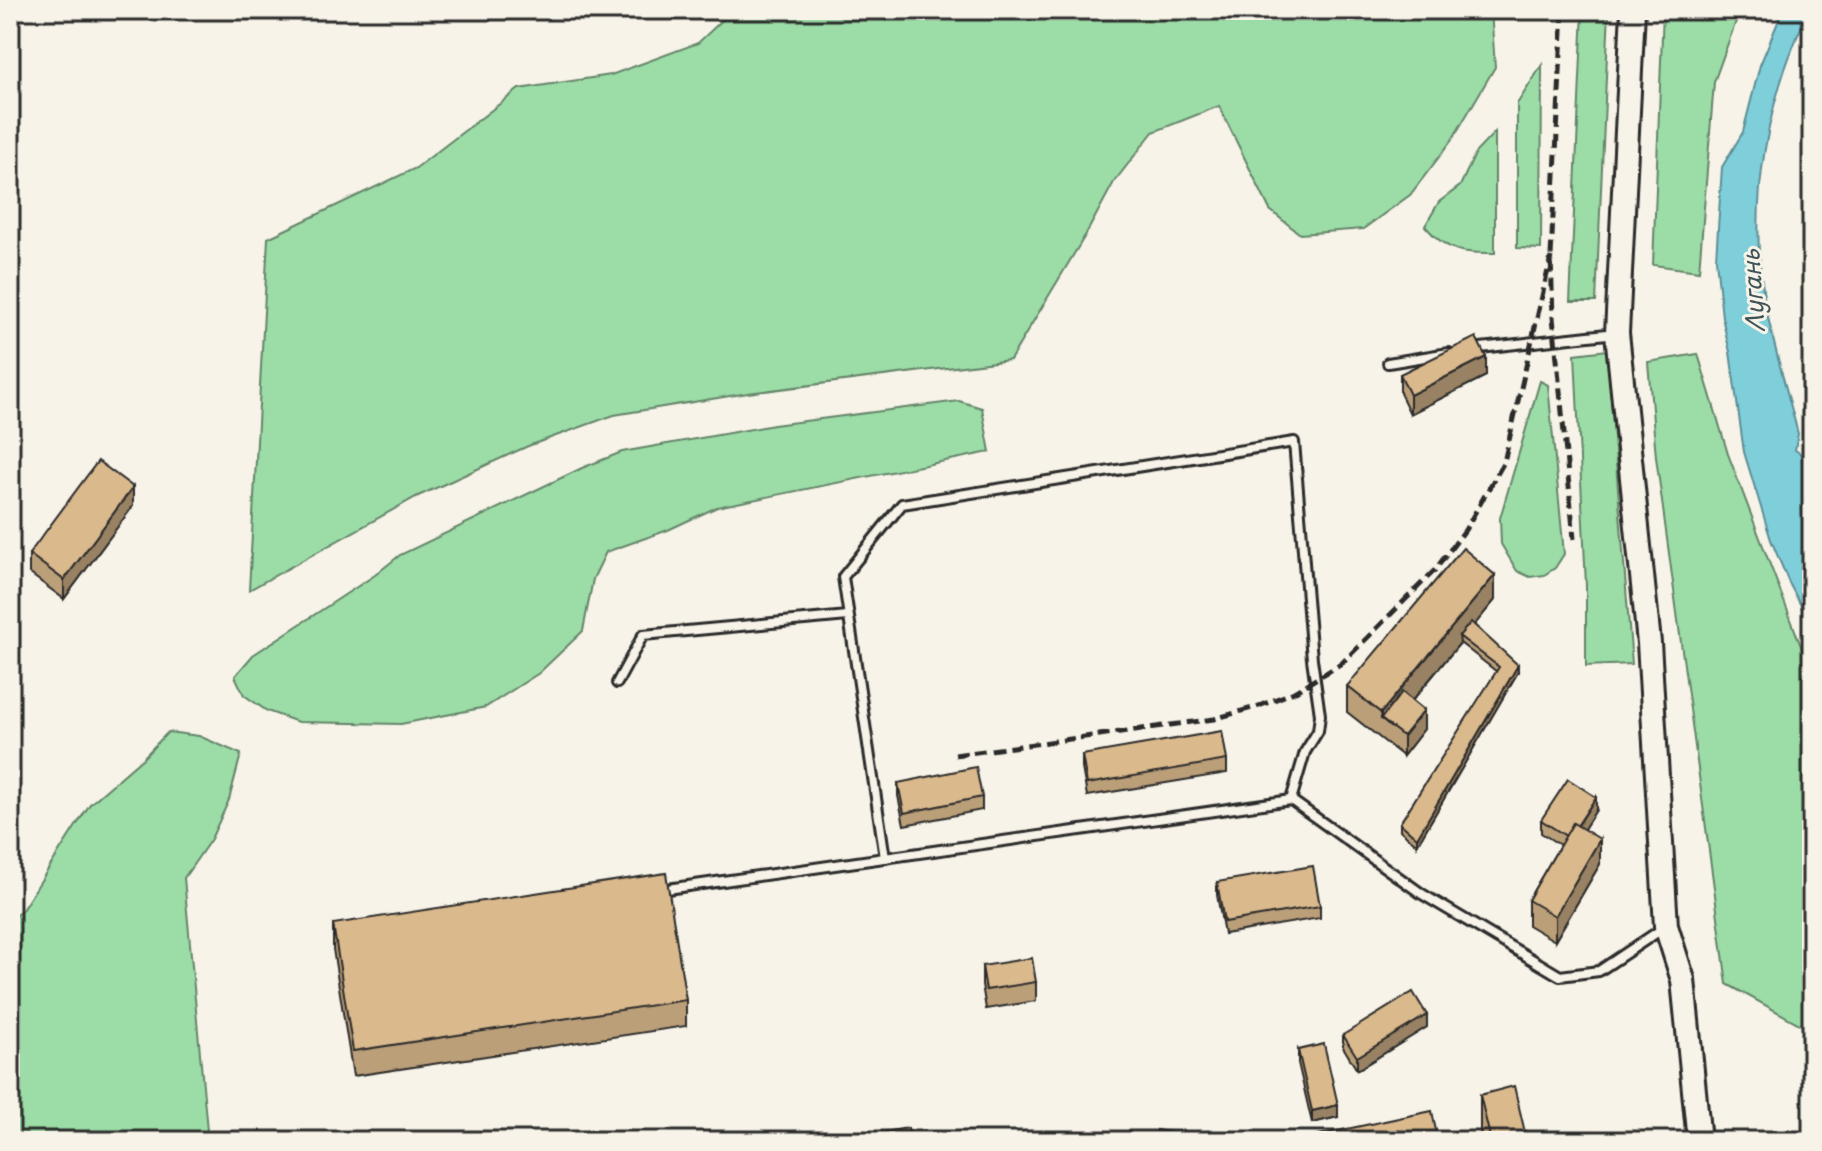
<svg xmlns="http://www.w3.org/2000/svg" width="1822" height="1151" font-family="'Playpen Sans',sans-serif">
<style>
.green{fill:#9cdda7;stroke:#648469;stroke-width:2}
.water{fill:#7fcfdb;stroke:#5d8d95;stroke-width:2}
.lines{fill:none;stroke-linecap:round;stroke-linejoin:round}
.lane-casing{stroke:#2b2b2b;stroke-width:14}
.secondary-casing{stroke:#2b2b2b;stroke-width:28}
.lane{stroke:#f7f3e8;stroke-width:8}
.secondary{stroke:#f7f3e8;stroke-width:22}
.rail{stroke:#2b2b2b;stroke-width:5;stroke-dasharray:12 6;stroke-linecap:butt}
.wall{fill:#bb9f79;stroke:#2b2b2b;stroke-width:2}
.shaded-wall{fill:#998263;stroke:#2b2b2b;stroke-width:2}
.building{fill:#dab98d;stroke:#2b2b2b;stroke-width:2}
.labels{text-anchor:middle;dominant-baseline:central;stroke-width:6;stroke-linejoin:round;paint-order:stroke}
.water-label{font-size:24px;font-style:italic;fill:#405457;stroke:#f7f3e8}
</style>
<rect width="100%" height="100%" fill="#f7f3e8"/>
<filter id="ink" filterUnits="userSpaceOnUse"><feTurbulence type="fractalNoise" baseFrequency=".0125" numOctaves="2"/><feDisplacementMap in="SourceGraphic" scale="16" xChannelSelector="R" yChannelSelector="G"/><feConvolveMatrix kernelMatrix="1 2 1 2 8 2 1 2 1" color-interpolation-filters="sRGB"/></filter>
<g filter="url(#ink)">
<g class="green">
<path d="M733,10h758l4,57 -43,73 -42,55 -47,34 -63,5 -30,-24 -51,-104 -66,26 -39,50 -28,52 -76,126 -262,33 -134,22 -86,31 -112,51 -167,93 19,-352 148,-70 103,-79 92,-14 87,-32z"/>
<path d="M1583,10h26l-13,292h-26z"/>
<path d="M1663,10h77l-26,72 -15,189 -46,-6z"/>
<path d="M1542,65l-1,184 -24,-1v-144z"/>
<path d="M1495,132v121c-33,0 -47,0 -70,-27l14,-24 21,-16 16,-34z"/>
<path d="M1607,350l25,314 -46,2v-80l-11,-232z"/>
<path d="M1698,354l30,100 84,221v356l-85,-47 -71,-527 -8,-95z"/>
<path d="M1540,381l8,4 16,169 -9,14 -11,7 -14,2 -13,-6 -16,-27 -1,-26z"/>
<path d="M959,401l23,7 8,44 -273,55 -49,23 -62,22 -13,27 -10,52 -44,42 -53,34 -85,17 -103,-2 -31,-11 -23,-16 -9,-19 18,-21 122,-80 25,-20 182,-87 40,-16 152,-27z"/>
<path d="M168,732l31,4 42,18 -12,46 -18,39 -27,39 24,263h-123l-75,-3v-218l12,-10 68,-106 53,-46z"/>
</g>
<path class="water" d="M1783,10h26c-42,88 -61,190 -45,287 8,46 23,92 34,137l-3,16 5,3 12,36v137l-23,-43 -18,-43 -27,-88 -14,-100 -8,-35 -6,-58 6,-92 21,-35 17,-67z"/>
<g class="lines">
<g class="lane-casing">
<g id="lane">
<path d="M1471,349l145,-16"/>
<path d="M1388,363l61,-10"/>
<path d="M617,683l26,-48 205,-19"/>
<path d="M885,858l-42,-281 59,-73 392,-62 18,217 8,56 -2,16 -13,21 -14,48"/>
<path d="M660,890l631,-90 131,94 138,82 39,-5 66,-44"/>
</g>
</g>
<g class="secondary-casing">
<path id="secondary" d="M1633,10l-16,323 32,310 17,283 17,54 16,161"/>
</g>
<use href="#lane" class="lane"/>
<use href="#secondary" class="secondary"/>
<g class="rail">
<path d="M1563,10l-12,247 2,60 21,222"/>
<path d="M955,755l259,-36 45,-13 35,-14 47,-28 94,-94 30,-40 39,-68 47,-205"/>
</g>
</g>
<g class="wall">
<path d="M1400,374l86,2 -76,38 -10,-21z"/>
<path d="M133,506l-69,93 -35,-26v-19z"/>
<path d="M1495,600l-21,25 44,47 -101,173 -17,-15v-7l97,-151 -37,-29 -48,58 12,28 -21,27 -56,-44v-26z"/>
<path d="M1082,755l145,5v13l-140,23 -5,-28z"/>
<path d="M898,783l84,14v13l-78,15 -6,-29z"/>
<path d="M1596,810l-13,20 17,34 -45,77 -27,-16v-25l32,-55 -19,-12v-13z"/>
<path d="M1217,882l103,24v12l-96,16 -7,-39z"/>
<path d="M333,924l353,76v26l-333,50 -20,-127z"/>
<path d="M982,966l54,16v19l-50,8 -4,-24z"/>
<path d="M1427,1027l-70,43 -14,-23v-12z"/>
<path d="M1298,1050l40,67 -26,6 -14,-60z"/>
<path d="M1480,1095l47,46h-45l-2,-10z"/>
</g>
<g class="shaded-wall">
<path d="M1486,357v19l-76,38v-19z"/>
<path d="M133,487v19l-69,93v-19z"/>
<path d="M1495,575v25l-32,39 -4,-3 1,7 -70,84 -9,-8v-6z"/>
<path d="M1518,665v7l-101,173v-7z"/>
<path d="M1424,710v19l-21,27v-20z"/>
<path d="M1596,797v13l-26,41v-13z"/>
<path d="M1600,839v25l-45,77v-25z"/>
<path d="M1427,1015v12l-70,43v-13z"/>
<path d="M1338,1105v12l-26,6v-12z"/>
</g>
<g class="building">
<path d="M1476,337l10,20 -76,38 -10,-21z"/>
<path d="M98,461l35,26 -69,93 -35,-26z"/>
<path d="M1463,548l32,27 -114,138 -34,-27z"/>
<path d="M1471,622l47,43 -101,173 -17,-15 99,-156 -40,-31z"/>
<path d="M1402,692l22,18 -21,26 -22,-17z"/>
<path d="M1222,731l5,29 -140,24 -5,-29z"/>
<path d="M976,767l6,30 -78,16 -6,-30z"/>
<path d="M1568,779l28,18 -19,29 -4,-3 -7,13 -25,-16z"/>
<path d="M1573,823l27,16 -45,77 -27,-16z"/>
<path d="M1313,866l7,40 -96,16 -7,-40z"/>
<path d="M666,873l20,127 -333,51 -20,-127z"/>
<path d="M1032,958l4,24 -50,8 -4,-24z"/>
<path d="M1413,992l14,23 -70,42 -14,-22z"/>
<path d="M1324,1044l14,61 -26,6 -14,-61z"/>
<path d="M1514,1086l13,55h-36l-11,-46z"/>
<path d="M1432,1111l6,30h-148z"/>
<path d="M908,1128l3,13h-78z"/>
<path d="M1156,1130l22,3 -1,8h-22z"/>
</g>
</g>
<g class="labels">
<g class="water-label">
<text transform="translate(1752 291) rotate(-94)">Лугань</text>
</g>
</g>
<rect width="1822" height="1151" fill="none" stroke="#f7f3e8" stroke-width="40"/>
<rect x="20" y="20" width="1782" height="1111" fill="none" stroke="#2b2b2b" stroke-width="3" filter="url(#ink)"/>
</svg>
